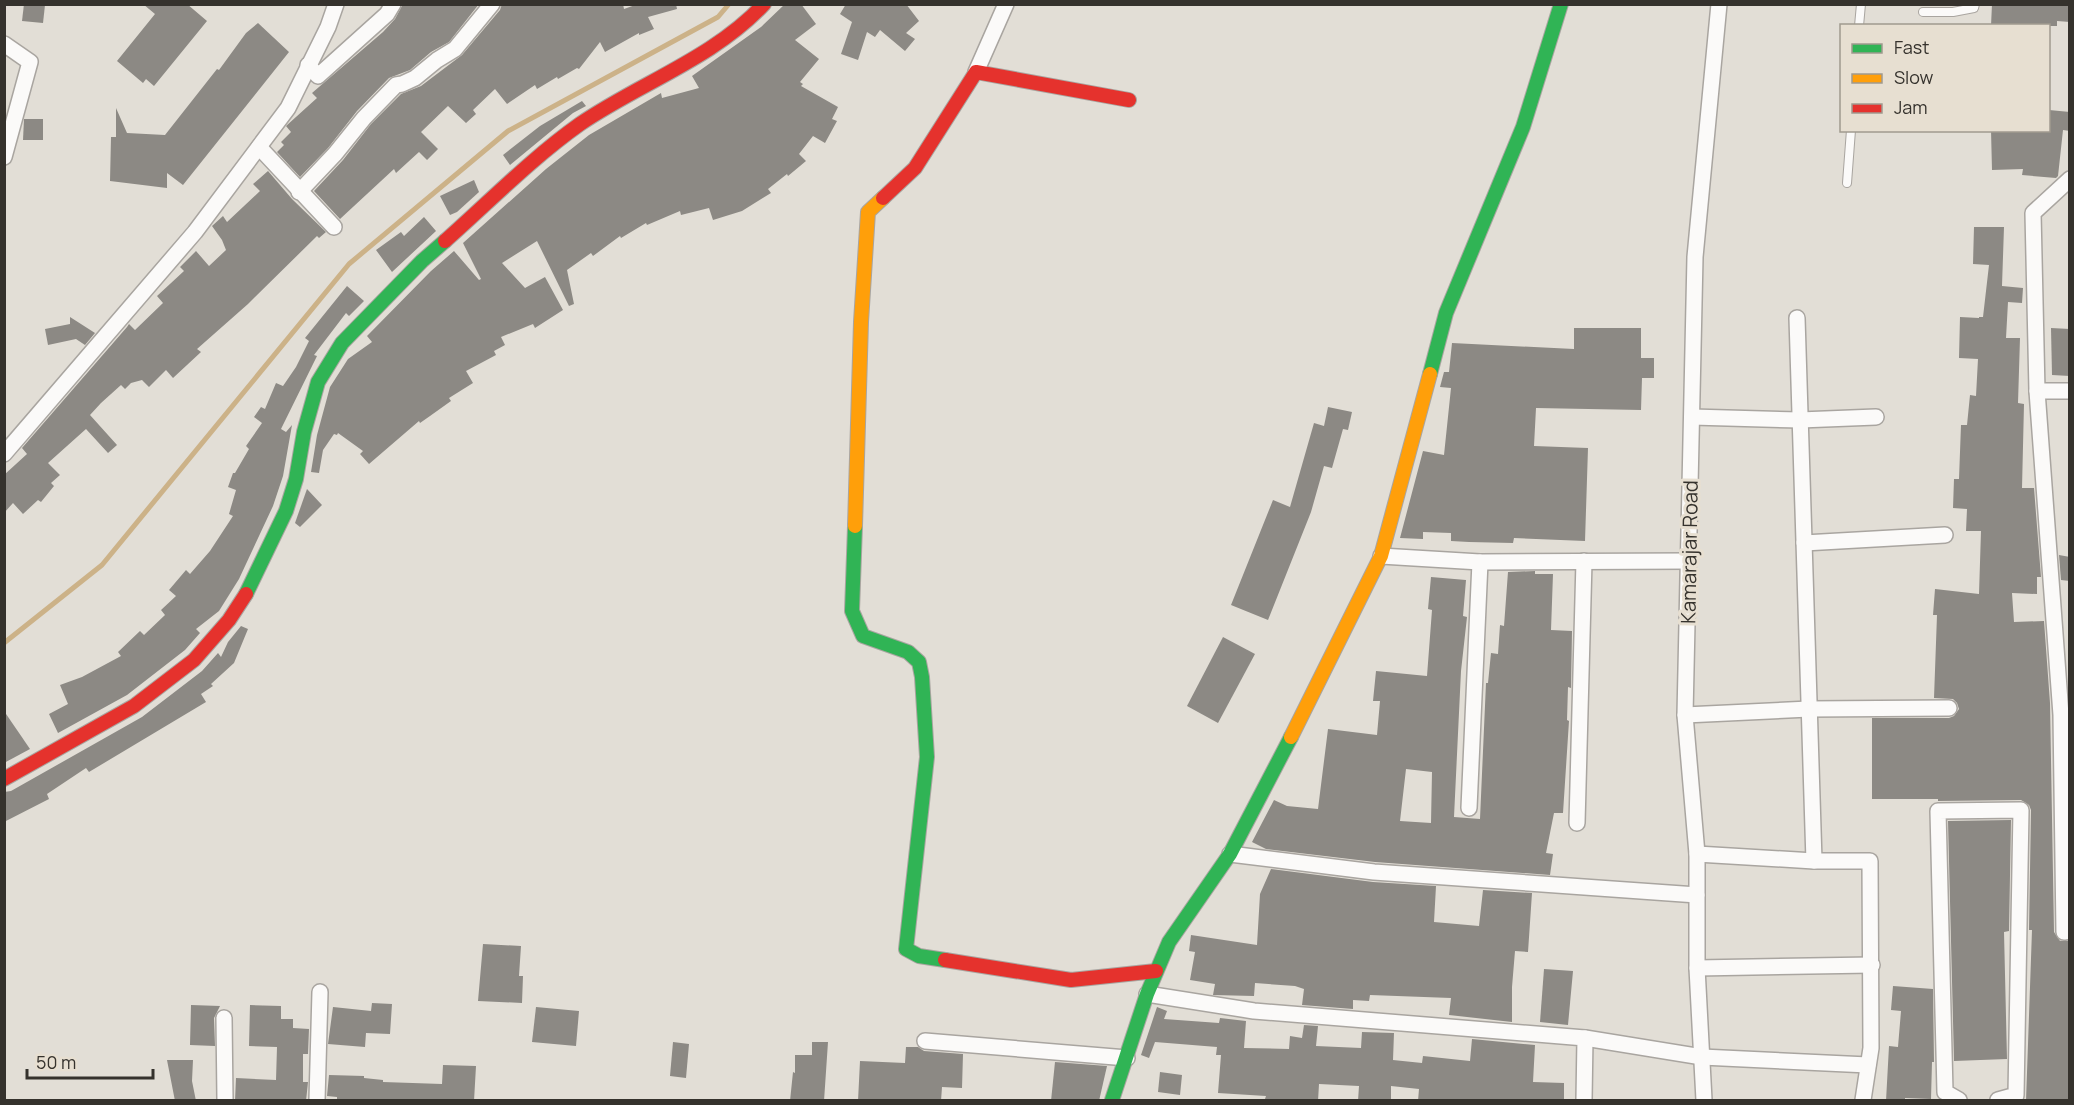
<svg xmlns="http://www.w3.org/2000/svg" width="2074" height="1105" font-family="Manrope,sans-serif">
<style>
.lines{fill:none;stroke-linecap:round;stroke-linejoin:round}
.stream{stroke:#ccb288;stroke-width:5}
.building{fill:#8c8984;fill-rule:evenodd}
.lane-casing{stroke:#a9a5a0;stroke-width:10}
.street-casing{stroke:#a9a5a0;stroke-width:18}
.fast-casing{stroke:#a9a5a0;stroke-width:16}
.slow-casing{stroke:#a9a5a0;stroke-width:16}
.jam-casing{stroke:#a9a5a0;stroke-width:16}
.lane{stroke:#fbfaf9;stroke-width:8}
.street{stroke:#fbfaf9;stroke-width:15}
.fast{stroke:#30b455;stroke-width:14}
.slow{stroke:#ff9f0a;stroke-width:14}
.jam{stroke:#e5322d;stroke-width:14}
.labels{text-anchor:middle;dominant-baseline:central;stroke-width:6;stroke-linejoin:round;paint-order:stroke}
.street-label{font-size:20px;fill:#35322d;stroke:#e7dfd1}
</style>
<rect width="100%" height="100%" fill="#e2ded6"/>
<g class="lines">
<path class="stream" d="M4,643l98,-78 247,-301 159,-133 210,-114 11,-13"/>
</g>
<g class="building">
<path d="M24,4l21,1 -2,18 -21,-2z"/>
<path d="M143,4h44l20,17 -53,65 -8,-7 -3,4 -26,-22 38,-47z"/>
<path d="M403,4h76l-30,38 -18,10 -21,18 -21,8 -32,33 -29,37 -28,29 -23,-25 7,-7 -3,-3 10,-10 -5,-6 31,-28 -5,-5 71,-61 12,-13z"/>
<path d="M502,4h121l1,5 14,-5h38l1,5 -29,8 6,12 -15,6v-2l-34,19 -5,-10 -21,27 -2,-1 -19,11 -1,-2 -20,12 -2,-4 -28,19 -12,-15 -22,21 3,4 -10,9 -18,-17 -27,26 17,17 -11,11 -8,-8 -23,21 -2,-4 -54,50 -26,-28 29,-31 28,-36 30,-30 20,-8 41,-31 38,-45z"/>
<path d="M785,4h16l15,20 -21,16 24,19 -19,23 3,2 -2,2 37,21 -6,12 5,2 -12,22 -12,-7 -14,18 7,7 -18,15 -1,-2 -19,15 3,4 -29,18 -29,9 -4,-12 -28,7 -1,-4 -33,14 -1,-2 -25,15 -1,-2 -27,20 -2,-3 -24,17 7,34 -5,2 -32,-65 -35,22 23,25 20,-11 18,33 -28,18 -2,-4 -32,13 4,8 -11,6 2,4 -30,16 7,12 -24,15 2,3 -21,15 -10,7 -1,-2 -50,43 -9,-10 3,-3 -25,-18 -1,2 -3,-1 -11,16 -4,23 -8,-1 6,-37 13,-48 18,-28 24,-17 -5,-6 64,-65 23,-20 25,29 2,-1 -18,-36 83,-74 43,-34 72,-42 1,5 37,-10 -7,-12 69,-49z"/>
<path d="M846,4h60l13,17 -13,12 9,6 -10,12 -25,-21 -5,7 -8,-5 -9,28 -17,-6 11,-32 -12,-8z"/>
<path d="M1992,4h78v18l-13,-1v5h-66z"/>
<path d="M258,23l31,29 -106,133 -16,-12v15l-57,-7 1,-44h5v-29l11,25 38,2 52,-66 2,1 27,-37z"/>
<path d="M582,101l4,5 -13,7 -63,52 -7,-10 37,-29z"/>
<path d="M2049,110l21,2v19l-7,-1 -5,46 -2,2 -34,-3 1,-6 -31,1 -1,-40h58z"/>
<path d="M24,119h19v21h-20z"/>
<path d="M268,171l24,28 34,33 -7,6 -2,-2 -69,68 -51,45 4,3 -28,26 -7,-8 -17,17 -7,-7 -11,3 -6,6 -4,-4 -20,18 -11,12 27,30 -9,8 -22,-24 -38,34 12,12 -9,8 3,3 -13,16 -3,-2 -15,14 -10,-11 -9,10v-38l23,-21 -5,-6 105,-121 2,-3 6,6 28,-27 -6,-7 27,-25 -4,-4 16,-16 13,15 17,-16 -4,-10 -10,-14 11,-10 4,6 33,-31 -7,-7z"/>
<path d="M474,180l5,12 -22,20 -7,3 -10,-19z"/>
<path d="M424,217l12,14 -44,41 -16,-22 25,-18 3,4z"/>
<path d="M1974,227h30l-2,59 21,2 -1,15 -14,-1 -2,36h14l-2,65 6,1 -2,84h12l7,89h-4v17l-25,-1 2,29 30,-1 6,82 4,229 6,9h10v160h-44l6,-171h-3l2,-120 -2,-5 -8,-5 -83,1v-2h-66v-81h77l5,-2 5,-7 -2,-6 -4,-4 -19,-1 3,-83h-4l2,-26 44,5 2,-63h-15l1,-22 -14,-1 1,-29h5l2,-54h6l3,-30 6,1 2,-37 -19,-1 1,-41 19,1v-1h4l6,-52 -16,-1z"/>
<path d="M347,286l17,15 -15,15 -3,-3 -32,42 3,1 -36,73 5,3 6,-7 -9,51 -10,30 -34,73 -20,32 -23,18 4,4 -15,17 -58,45 -69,38 -9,-19 19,-10 -8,-19 22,-8 39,-21 -3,-4 22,-21 4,4 21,-20 -4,-5 15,-14 -7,-6 17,-20 4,4 20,-23 23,-35 -4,-2 7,-24 -8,-3 5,-14h2l14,-24 -3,-3 16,-23 -8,-6 7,-10 4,2 11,-26 7,3 13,-19 13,-26 -4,-3z"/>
<path d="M70,317l25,16 -10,12 -9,-6 -28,6 -3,-16 25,-5z"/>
<path d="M1574,328h67v30h13v20h-12l-1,32 -105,-2 -2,38 54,2 -3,93 -71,-3 -1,5 -44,-1 -18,-1v-8l-28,-1v7l-23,-1 23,-87 21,4 7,-67 -11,-1 4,-15h5l3,-29 122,6z"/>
<path d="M2051,328l19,1v47l-18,-1z"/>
<path d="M1328,407l24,5 -4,18 -5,-1 -11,39 -8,-2 -13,46 -43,108 -37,-15 42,-105 17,7 24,-84 10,3z"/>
<path d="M307,489l15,16 -22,22 -5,-4z"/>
<path d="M2059,555l11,2v24l-9,-1z"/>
<path d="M1535,571v3h18l-2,56 21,1 -1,57 -3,-1 -1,33 2,1 -6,92h-9l-8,40 7,1 -3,21 -175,-13 -109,-13 -14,-7 22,-42 13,6 31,3 10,-80 49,6 3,-34h-7l3,-30 51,5 5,-66 -4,-1 3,-32 35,3 -3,36 4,1 -6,54 -7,146 26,2 6,-136h2l3,-30 7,1 2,-29 4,1 4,-54zM1406,769l26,3 -1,51 -31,-2z"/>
<path d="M241,626l7,3 -14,34 -23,21 2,2 -12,8 5,8 -117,70 -3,-4 -39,26 2,5 -45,23v-30l7,-1 131,-74 60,-46 16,-18 3,4 7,-15z"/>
<path d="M1223,637l32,17 -37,69 -31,-17z"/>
<path d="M4,711l26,38 -26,14z"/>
<path d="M2011,820l-2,111 -5,1 3,127 -53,2 -6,-240z"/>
<path d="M1271,869l102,13 63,4 -2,36 45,4 4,-36 49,3 -4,59 -13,-1 -3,36v35l-63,-7 2,-17 -81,-3 -1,6 -16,-1v9l-51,-4 2,-16 -9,-3 -40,-3 -1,13 -41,-1 2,-11 -25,-4 5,-28 -6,-1 2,-16 66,10 3,-51z"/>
<path d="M483,944l38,2 -2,30h4l-1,27 -44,-2z"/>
<path d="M1544,969l29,2 -5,54 -28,-3z"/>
<path d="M1893,986l40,3 1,73h-2l-1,37 -26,-1v3h-19l3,-55 9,1 3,-36 -10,-1z"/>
<path d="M372,1003l20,1 -2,30 -24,-1 -1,14 -37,-3 5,-37 38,4z"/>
<path d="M191,1005l29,1 -6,12 1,28 -25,-1z"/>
<path d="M250,1005l31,1v13h12v9l16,1 -1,25h-5v28h5l-2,19h-71l1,-23 40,2 1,-33 -28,-1z"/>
<path d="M536,1007l43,4 -3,35 -44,-4z"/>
<path d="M1157,1007l10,4 -3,8 55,4 1,-5 26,3 -2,27 45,1 1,-13 12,2 2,-13 14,1 -2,20 45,2 1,-16 32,1 -1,27 29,3 1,-7 47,5 2,-22 63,6 -2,37 31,1v18h-146l1,-12 -28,-3v15h-33l1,-15 -40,-2 -1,17h-44l-9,-2 1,-3 -48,-3 3,-38h-5l1,-8 -62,-5 -6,16 -8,-3z"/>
<path d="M673,1042l16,2 -3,34 -16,-2z"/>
<path d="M812,1042h16l-4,59h-34l3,-29 2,1v-18h17z"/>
<path d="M906,1047h12l6,4 39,3 -1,34 -20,-1 -1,14h-83l2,-40 45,2z"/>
<path d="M167,1060h26l-1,21 4,20h-21z"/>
<path d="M1055,1062l52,4 -8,35h-48z"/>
<path d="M443,1065l33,1 -2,35h-137v-4l-10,-1 2,-21 35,1v2l19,2v2l59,2z"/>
<path d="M1160,1072l22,3 -2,20 -22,-3z"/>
</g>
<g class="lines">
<g class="lane-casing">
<g id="lane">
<path d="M1923,12h30l21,-4 1,-4"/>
<path d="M1859,26l2,-22"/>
<path d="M1847,183l4,-53"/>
</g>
</g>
<g class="street-casing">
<g id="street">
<path d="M4,44l26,18 -26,95"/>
<path d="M308,65l10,11 69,-62 6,-10"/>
<path d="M976,72l30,-68"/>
<path d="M259,147l75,80"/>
<path d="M2070,179l-37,34 4,178h33"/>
<path d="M299,192l36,-38 29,-36 32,-33 6,-1 13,-6 22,-18 18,-11 37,-45"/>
<path d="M1797,318l17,543"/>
<path d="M2037,391l24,324 3,217 6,-1"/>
<path d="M1692,417l108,3 76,-3"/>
<path d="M4,454l191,-222 93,-124 40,-81 8,-23"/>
<path d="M1804,543l141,-8"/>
<path d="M1381,556l99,6 209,-1"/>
<path d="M1685,715l124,-6 140,-1"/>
<path d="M1469,808l11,-246"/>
<path d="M1577,823l7,-262"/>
<path d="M1230,854l144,18 323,23"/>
<path d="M1697,854l117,7h56l1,187 -8,52"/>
<path d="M1697,968l175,-3"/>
<path d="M1147,994l107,17 331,27 -1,62"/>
<path d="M224,1018l1,82"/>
<path d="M1585,1038l117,19 166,8"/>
<path d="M925,1041l202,17"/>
<path d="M317,1100l3,-108"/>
<path d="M1704,1100l-7,-132v-114l-12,-139 10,-458 24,-253"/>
<path d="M1959,1100l-14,-8 -7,-281 83,-1 -5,285 -18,5"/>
</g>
</g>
<g class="fast-casing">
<g id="fast">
<path d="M1430,374l16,-61 77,-186 38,-123"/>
<path d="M855,526l-3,85 11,25 45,16 11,10 3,15 5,80 -21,192 13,7 26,4"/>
<path d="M246,594l40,-83 10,-32 8,-47 14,-50 24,-39 80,-82 23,-20"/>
<path d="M1112,1100l35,-106 22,-52 61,-88 61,-117"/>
</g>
</g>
<g class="slow-casing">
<g id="slow">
<path d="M855,526l6,-204 7,-110 15,-14"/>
<path d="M1291,737l90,-181 49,-182"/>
</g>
</g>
<g class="jam-casing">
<g id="jam">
<path d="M883,198l32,-30 61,-96 153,28"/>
<path d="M445,241c44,-39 87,-83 135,-117 60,-41 134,-66 184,-120"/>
<path d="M4,779l130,-73 60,-46 35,-40 17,-26"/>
<path d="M945,960l126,20 85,-9"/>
</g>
</g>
<use href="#lane" class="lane"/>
<use href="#street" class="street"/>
<use href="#fast" class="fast"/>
<use href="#slow" class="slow"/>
<use href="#jam" class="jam"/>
</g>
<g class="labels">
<g class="street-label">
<text transform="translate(1689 552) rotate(-89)">Kamarajar Road</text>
</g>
</g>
<rect width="2074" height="1105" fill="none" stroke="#35322d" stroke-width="12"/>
<rect x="1840" y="24" width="210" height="108" fill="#e7dfd1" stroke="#a09a8f" stroke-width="1.5"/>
<rect x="1852" y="44" width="30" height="9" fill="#30b455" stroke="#a09a8f" stroke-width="1.5"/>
<text x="1894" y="54" font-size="18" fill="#35322d">Fast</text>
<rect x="1852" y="74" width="30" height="9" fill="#ff9f0a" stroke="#a09a8f" stroke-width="1.5"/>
<text x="1894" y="84" font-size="18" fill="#35322d">Slow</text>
<rect x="1852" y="104" width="30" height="9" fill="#e5322d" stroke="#a09a8f" stroke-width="1.5"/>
<text x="1894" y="114" font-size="18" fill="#35322d">Jam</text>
<path d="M27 1069v9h126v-9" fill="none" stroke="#35322d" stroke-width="3"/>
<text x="36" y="1069" font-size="18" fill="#35322d" stroke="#e7dfd1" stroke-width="4.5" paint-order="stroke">50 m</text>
</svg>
